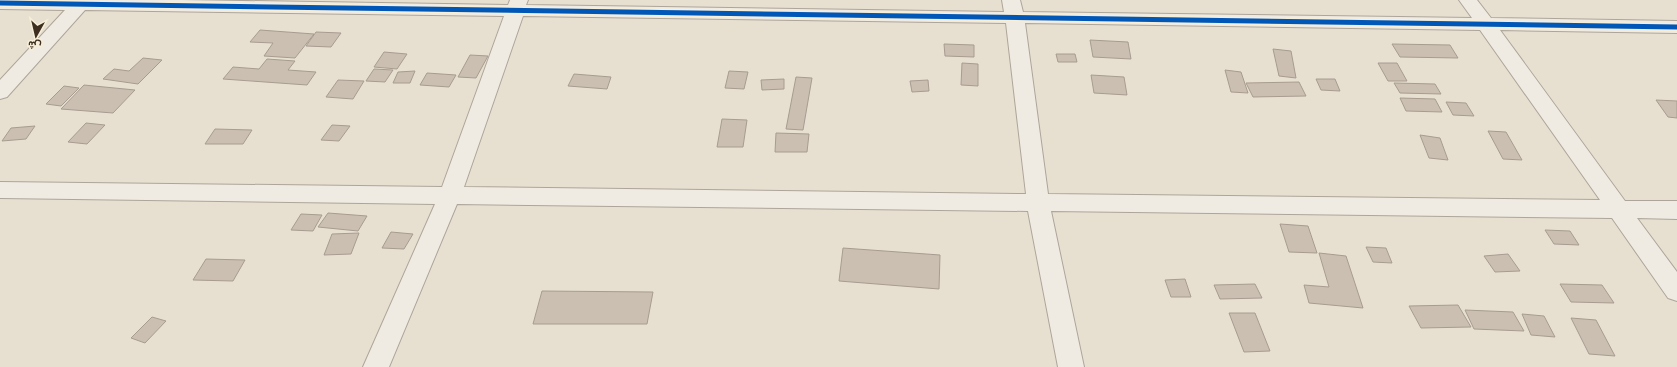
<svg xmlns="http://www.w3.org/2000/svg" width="1677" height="367" font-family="Georgia,Vazirmatn,serif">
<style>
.building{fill:#cbbfb2;stroke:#a89c90}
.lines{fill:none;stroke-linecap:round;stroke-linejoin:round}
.minor-casing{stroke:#ada599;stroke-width:2}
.minor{fill:#efebe3;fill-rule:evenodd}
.cycleway-casing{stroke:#f7eed8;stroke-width:8}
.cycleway{stroke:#0057b8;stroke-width:5}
</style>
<rect width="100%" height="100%" fill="#e7e0d1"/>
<g class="building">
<path d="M260,30l54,4 -19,24 -31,-2 9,-13 -23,-1z"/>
<path d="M316,32l25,1 -10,14 -25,-1z"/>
<path d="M1090,40l38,2 3,17 -38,-2z"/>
<path d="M944,44l30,1v12l-29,-1z"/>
<path d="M1392,44l58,1 8,13 -58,-1z"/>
<path d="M1273,49l18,2 5,27 -17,-2z"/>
<path d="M384,52l23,2 -10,15 -23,-2z"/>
<path d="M1056,54h19l2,8h-19z"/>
<path d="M470,55l18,1 -12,22 -18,-1z"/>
<path d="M143,58l19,2 -24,24 -35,-5 11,-10 15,2z"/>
<path d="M267,59l28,2 -7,9 28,2 -9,13 -84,-6 10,-12 26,2z"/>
<path d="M962,63l16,1v22l-17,-1z"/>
<path d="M1378,63h19l10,18h-19z"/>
<path d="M374,69l19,1 -8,12 -19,-1z"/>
<path d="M1225,70l16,2 7,21 -17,-1z"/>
<path d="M415,71l-5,12h-17l5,-11z"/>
<path d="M729,71l19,1 -4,17 -19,-1z"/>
<path d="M427,73l29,2 -7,12 -29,-2z"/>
<path d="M574,74l37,3 -4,12 -39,-3z"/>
<path d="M1091,75l33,2 3,18 -33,-2z"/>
<path d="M796,77l16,1 -9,52 -17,-1z"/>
<path d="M784,79v10l-22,1 -1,-10z"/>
<path d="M1316,79h19l5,12 -19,-1z"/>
<path d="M338,80l26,1 -11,18 -27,-2z"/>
<path d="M928,80l1,11 -17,1 -2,-11z"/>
<path d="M1299,82l7,14 -53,1 -7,-14z"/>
<path d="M1394,83l41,1 6,10 -41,-1z"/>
<path d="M84,85l51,5 -22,23 -52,-4z"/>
<path d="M64,86l15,2 -18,18 -15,-2z"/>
<path d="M1400,98l35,1 7,13 -36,-1z"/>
<path d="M1656,100l21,1v17l-9,-1z"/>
<path d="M1446,102l20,1 8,13 -21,-1z"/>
<path d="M722,119l25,1 -4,27h-26z"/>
<path d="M86,123l19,2 -18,19 -19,-2z"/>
<path d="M332,125l18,1 -11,15 -18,-1z"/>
<path d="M35,126l-9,13 -24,2 9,-13z"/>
<path d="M215,129l37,1 -9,14h-38z"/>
<path d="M1488,131l18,1 16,28 -19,-1z"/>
<path d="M776,133l33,1 -2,18h-32z"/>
<path d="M1420,135l20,3 8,22 -19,-2z"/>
<path d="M328,213l39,3 -9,15 -40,-4z"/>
<path d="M301,214l21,1 -9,16 -22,-1z"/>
<path d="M1280,224l28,2 9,27 -28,-1z"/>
<path d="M1545,230l25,1 9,14 -25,-1z"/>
<path d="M391,232l22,2 -9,15 -22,-1z"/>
<path d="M359,233l-8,21 -27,1 8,-21z"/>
<path d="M1366,247l20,1 6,15 -19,-1z"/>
<path d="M843,248l97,7 -1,34 -100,-8z"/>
<path d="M1319,253l27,3 17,52 -54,-5 -5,-18 25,2z"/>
<path d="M1508,254l12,17 -25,1 -11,-16z"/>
<path d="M206,259l39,1 -12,21 -40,-1z"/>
<path d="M1185,279l6,18h-20l-6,-17z"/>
<path d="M1255,284l7,14 -42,1 -6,-14z"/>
<path d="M1560,284l42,1 12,18 -43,-1z"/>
<path d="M542,291l111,1 -6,32h-114z"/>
<path d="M1458,305l13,22 -50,1 -12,-22z"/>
<path d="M1465,310l48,2 11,19 -50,-2z"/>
<path d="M1229,313h26l15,38 -26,1z"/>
<path d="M1522,314l22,2 11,21 -24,-2z"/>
<path d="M152,317l14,4 -21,22 -14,-5z"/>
<path d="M1571,318l25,2 19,36 -26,-2z"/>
</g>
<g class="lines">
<g class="minor-casing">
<path id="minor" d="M0,0h182l326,5 2,-5h18l-2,5 478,7 -2,-12h18l3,12 449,6 -13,-18h18l14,18 186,3v12l-177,-3 125,171h52v18l-40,-1 40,54v29l-9,-3 -56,-80 -561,-7 33,156h-26l-30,-156 -571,-7 -68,163h-26l72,-163 -435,-6v-16l442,5 62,-171 -419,-6 -78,87 -7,2v-19l65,-70 -65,-1zM523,16l483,7 20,171 -562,-7zM1025,23l455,7 120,170 -552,-6z"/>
</g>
<use href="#minor" class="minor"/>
<g class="cycleway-casing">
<path id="cycleway" d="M0,3l1677,24"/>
</g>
<use href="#cycleway" class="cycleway"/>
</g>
<g transform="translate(36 36) rotate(188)" stroke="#f7eed8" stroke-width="3" paint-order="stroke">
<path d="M0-3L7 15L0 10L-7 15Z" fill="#3d2e20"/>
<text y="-6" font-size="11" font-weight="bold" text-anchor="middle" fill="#3d2e20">ش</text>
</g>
</svg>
